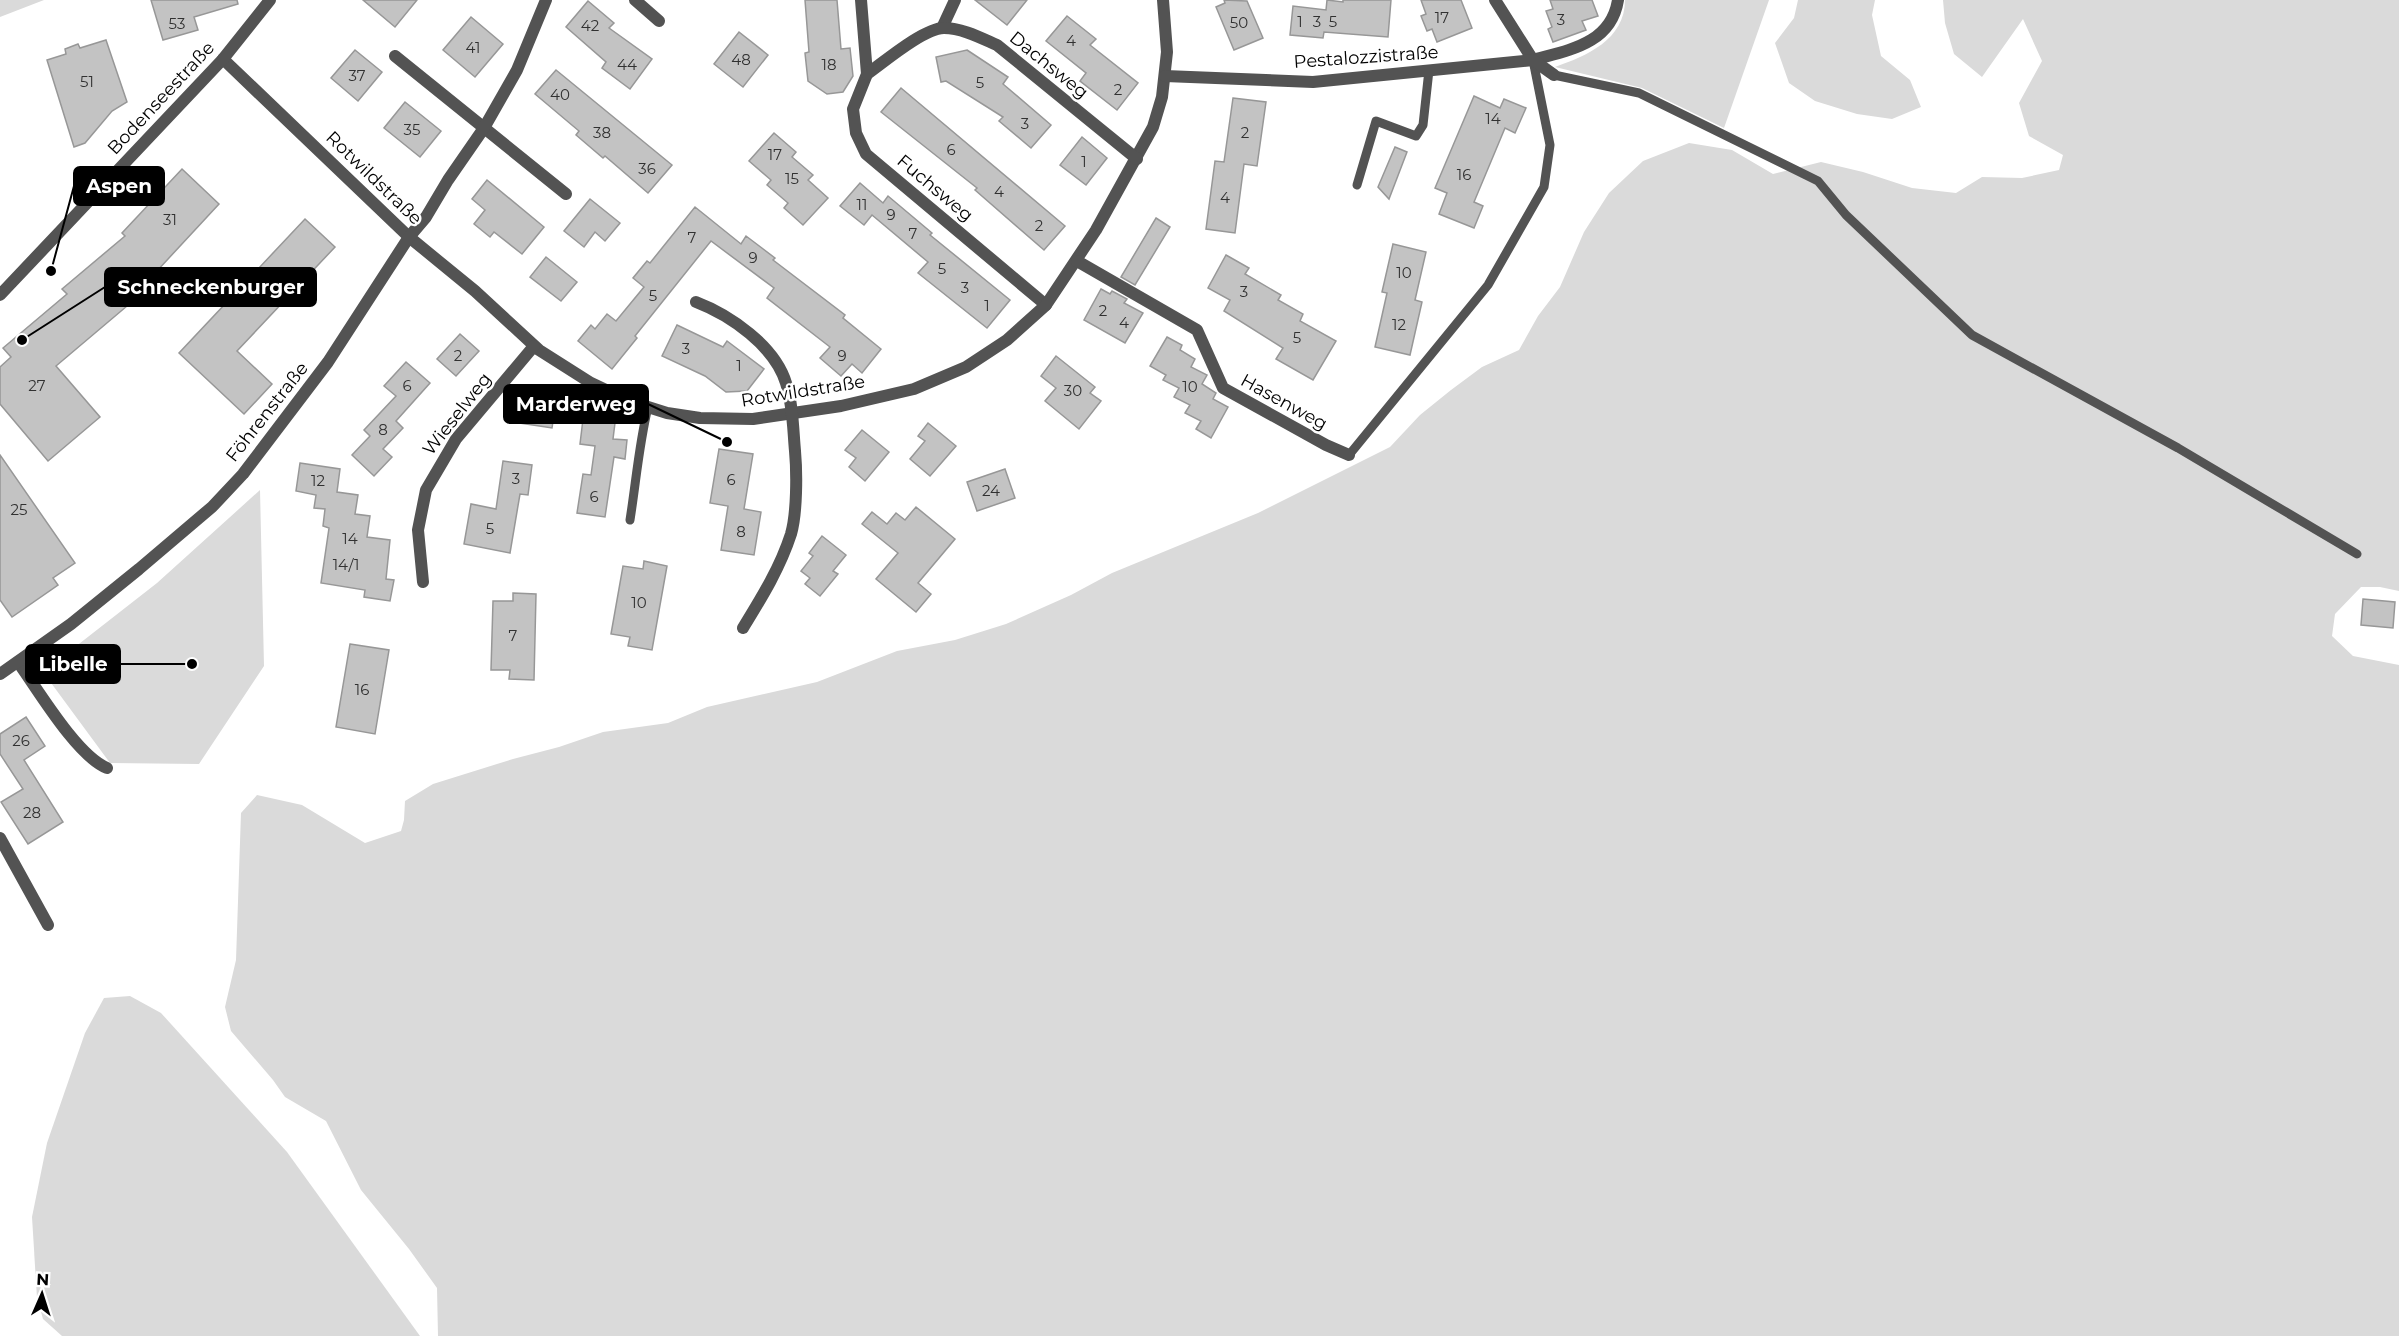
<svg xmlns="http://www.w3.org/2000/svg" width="2399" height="1336" font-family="Montserrat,sans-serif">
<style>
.green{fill:#dadada}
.building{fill:#c3c3c3;stroke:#979797;stroke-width:1.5}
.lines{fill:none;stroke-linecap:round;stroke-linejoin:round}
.service{stroke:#535353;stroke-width:9}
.minor{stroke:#535353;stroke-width:12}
.tertiary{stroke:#535353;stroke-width:12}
.labels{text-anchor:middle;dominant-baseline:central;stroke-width:5;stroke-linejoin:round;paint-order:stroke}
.number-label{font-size:15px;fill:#313131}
.street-label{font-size:18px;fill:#000;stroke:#fff}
.leader{fill:none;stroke:#000;stroke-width:2}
.callout-dot{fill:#000;stroke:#fff;stroke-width:2}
.callout{fill:#000;stroke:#000;stroke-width:2}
.callout-label{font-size:20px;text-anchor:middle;font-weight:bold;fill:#fff}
</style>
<rect width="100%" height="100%" fill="#fff"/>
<g class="green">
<path d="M0,0h44l-44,17z"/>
<path d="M1625,0h144l-45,128 -82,-40 -87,-21c31,-11 70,-27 70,-67z"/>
<path d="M1798,0h77l-3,15 9,41 29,24 11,27 -29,12 -35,-5 -42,-13 -26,-18 -14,-40 19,-25z"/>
<path d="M1943,0h456v591l-19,-4h-19l-26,27 -3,22 21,20 46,9v671h-1961l-1,-48 -28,-39 -48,-59 -35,-69 -41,-24 -12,-17 -42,-49 -6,-24 11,-47 5,-147 16,-18 45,10 63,38 36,-12 3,-11 1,-19 28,-17 80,-25 46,-12 44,-15 65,-9 39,-16 110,-25 80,-31 58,-11 51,-16 65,-29 41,-22 146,-60 132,-66 30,-32 31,-25 31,-23 37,-17 19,-34 22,-29 24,-55 25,-39 34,-32 46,-18 43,7 41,24 48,-12 42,10 49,16 44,5 26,-16 40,1 37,-8 4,-15 -34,-19 -10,-33 23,-42 -19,-42 -41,58 -28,-23 -9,-31z"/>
<path d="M260,490l4,176 -65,98 -89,-1 -67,-91 114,-89z"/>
<path d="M130,996l31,17 126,139 133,184h-358l-19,-17 -6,-21 -5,-81 15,-74 38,-110 19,-35z"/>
</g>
<g class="building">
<path d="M151,0h86l1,4 -44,13 4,13 -35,10z"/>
<path d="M363,0h54l-22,27z"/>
<path d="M805,0h32l4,49 9,-1 3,28 -10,16 -16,2 -19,-13 -3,-28 4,-1z"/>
<path d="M975,0h52l-20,25z"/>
<path d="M1224,0l23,1 16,37 -29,12 -18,-43 9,-4z"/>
<path d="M1327,0l16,2v-2h48l-3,37 -64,-5 -1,6 -33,-3 3,-29 33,4z"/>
<path d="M1421,0h40l11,28 -35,14 -5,-13 -5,2 -6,-15 5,-2z"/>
<path d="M1550,0h42l6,16 -16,5 4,9 -33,12 -5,-13 4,-2 -6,-16 7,-2z"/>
<path d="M588,1l26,22 -5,5 43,31 -22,30 -28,-21 4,-6 -40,-35z"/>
<path d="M1067,16l29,23 -6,6 48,38 -21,27 -37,-29 6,-8 -40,-32z"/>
<path d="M471,17l32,27 -28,33 -32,-27z"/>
<path d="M739,32l29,23 -25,32 -29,-23z"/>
<path d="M106,40l21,62 -15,9 -27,32 -11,4 -27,-87 19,-6 -1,-5 13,-5 2,4z"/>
<path d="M355,50l27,22 -24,29 -27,-23z"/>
<path d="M967,50l41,27 -5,7 48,41 -20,23 -32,-27 4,-4 -57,-36 -5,1 -5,-25z"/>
<path d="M556,70l116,95 -24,28 -43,-37 -2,2 -27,-23 3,-4 -44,-37z"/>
<path d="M901,88l164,138 -21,24 -69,-60 2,-2 -96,-76z"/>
<path d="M1474,96l26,12 4,-9 22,9 -11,25 -10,-5 -31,74 9,4 -9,22 -35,-14 8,-21 -12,-5z"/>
<path d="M1233,98l33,4 -9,64 -13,-2 -9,69 -29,-4 9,-68 9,1z"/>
<path d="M405,102l36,29 -21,26 -36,-29z"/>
<path d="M774,133l22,19 -4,5 21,18 -5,5 20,18 -25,27 -19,-17 4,-5 -21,-18 4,-5 -22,-19z"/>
<path d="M1082,137l25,21 -21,27 -26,-20z"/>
<path d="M1395,147l12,5 -18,47 -11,-12z"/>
<path d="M182,169l37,35 -76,82 3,4 -90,76 44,51 -52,44 -48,-57v-37l11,-10 -8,-9 64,-54 -5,-5 63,-53 -3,-3z"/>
<path d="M487,180l57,47 -22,27 -28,-22 -4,5 -16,-13 11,-14 -13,-11z"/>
<path d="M860,183l23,20 5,-7 44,37 -2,2 80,65 -23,28 -69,-55 10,-11 -56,-47 -8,10 -24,-19z"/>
<path d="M590,199l30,24 -15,18 -10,-9 -11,15 -20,-16z"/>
<path d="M695,207l46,37 5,-8 29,22 -2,2 72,55 -2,3 38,31 -19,24 -10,-9 -11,12 -21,-18 10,-11 -63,-49 7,-10 -63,-47 -76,95 2,2 -25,31 -34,-28 13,-16 4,4 12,-15 9,7 28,-34 -11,-9 14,-17 3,2z"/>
<path d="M1156,218l14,9 -35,58 -14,-8z"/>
<path d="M305,219l30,28 -98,104 35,33 -28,30 -65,-61z"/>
<path d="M1393,244l33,8 -11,48 7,2 -12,53 -35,-8 12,-54 -5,-1z"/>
<path d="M1226,255l23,13 -4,6 36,21 -3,5 25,14 -3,7 36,20 -23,39 -37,-21 7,-11 -59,-37 6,-11 -22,-12z"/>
<path d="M546,257l31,25 -16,19 -31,-24z"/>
<path d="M1101,289l9,5 2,-3 15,8 -3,4 19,10 -18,30 -41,-23z"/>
<path d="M677,325l46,22 4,-6 37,28 -17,22 -21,1 -21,-16 -43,-20z"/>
<path d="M460,334l19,17 -23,25 -19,-17z"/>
<path d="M1167,337l15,8 -2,5 15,9 -4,8 16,8 -5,9 14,9 -3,6 15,8 -17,31 -15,-9 5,-8 -16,-8 5,-8 -16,-8 5,-9 -16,-8 3,-5 -16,-9z"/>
<path d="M1056,356l39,31 -5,6 11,8 -22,28 -34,-28 11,-13 -15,-12z"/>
<path d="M406,362l24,21 -34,38 7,7 -20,21 9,8 -18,19 -22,-21 18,-19 -6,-6 32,-34 -12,-10z"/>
<path d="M524,391l33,4 -5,33 -32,-5z"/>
<path d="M583,419l32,4 -2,16 14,1 -2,19 -11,-2 -9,60 -28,-4 6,-39 8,1 4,-29 -15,-2z"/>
<path d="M928,423l28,23 -26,30 -20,-17 15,-18 -7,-5z"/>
<path d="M862,430l27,22 -24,29 -16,-14 7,-9 -11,-8z"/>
<path d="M719,449l34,5 -9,55 17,3 -7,43 -33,-5 7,-44 -18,-3z"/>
<path d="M0,455l75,108 -22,15 5,7 -46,32 -12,-17z"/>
<path d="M503,461l29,4 -4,30 -8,-1 -10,59 -46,-9 7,-40 25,5z"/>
<path d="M300,463l40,6 -3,23 21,3 -3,19 15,2 -3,21 23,3 -4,39 8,1 -4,21 -26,-4 1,-7 -44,-7 8,-55 -6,-2 2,-17 -11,-1 2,-13 -20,-4z"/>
<path d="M1005,469l10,29 -38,13 -10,-29z"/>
<path d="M916,507l39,32 -37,44 13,11 -15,18 -40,-33 22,-26 -36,-29 10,-12 15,12 9,-11 9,7z"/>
<path d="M822,536l24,19 -13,16 5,3 -18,22 -15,-12 5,-6 -9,-7 12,-15 -4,-3z"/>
<path d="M644,561l23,5 -15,84 -24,-4 2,-9 -19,-3 12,-68 20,3z"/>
<path d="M513,593l23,1 -2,86 -25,-1 1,-9h-19l2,-69h20z"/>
<path d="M2363,599l32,3 -2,26 -32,-3z"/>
<path d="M350,644l39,6 -14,84 -39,-7z"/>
<path d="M26,717l19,29 -21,14 39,62 -35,22 -27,-42 22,-13 -23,-35v-20z"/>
</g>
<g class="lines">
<g class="service">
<path d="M1554,75l85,18 179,88 28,34 126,120 206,113 179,106"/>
<path d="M1357,185l19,-64 40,15 7,-11 6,-55"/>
<path d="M1349,455l139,-170 56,-98 6,-42 -17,-85"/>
<path d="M630,520c6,-38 9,-76 18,-113"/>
</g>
<g class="minor">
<path d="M635,0l24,21"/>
<path d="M861,0l6,74 -14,35 3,24 10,21 180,151"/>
<path d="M1495,0l38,60c36,-10 78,-16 85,-60"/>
<path d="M942,28l13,-28"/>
<path d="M395,56l171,138"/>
<path d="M223,59l186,178 66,54 64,59 52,33 38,18 38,12 33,5 53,1 88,-13 73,-17 52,-22 41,-27 39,-35 50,-75 57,-103 9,-30 5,-45 -4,-52"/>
<path d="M867,74c17,-12 57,-46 77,-46 18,0 37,10 53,17l140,114"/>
<path d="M1165,76l148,6 220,-22 21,15"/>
<path d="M1077,261l120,69 26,58 103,57 23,10"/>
<path d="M696,302c34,13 79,44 90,81 7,22 7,46 9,68 2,22 2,62 -4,83 -11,34 -29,63 -48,94"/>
<path d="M423,582l-5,-52 8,-40 30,-51 78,-93"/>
<path d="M18,662c20,28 59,94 89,106"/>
<path d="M0,674l71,-50 68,-55 73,-62 31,-33 85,-112 81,-125 17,-20 22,-37 36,-52 33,-58 29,-70"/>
<path d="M0,838l48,87"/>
</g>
<path class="tertiary" d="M0,295l223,-236 47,-59"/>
</g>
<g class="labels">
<g class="number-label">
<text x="1442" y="17">17</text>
<text x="1561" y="19">3</text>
<text x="1300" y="21">1</text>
<text x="1317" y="21">3</text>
<text x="1333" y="21">5</text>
<text x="1239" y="22">50</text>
<text x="177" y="23">53</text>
<text x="590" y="25">42</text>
<text x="1071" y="40">4</text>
<text x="473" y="47">41</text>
<text x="741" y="59">48</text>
<text x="627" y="64">44</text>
<text x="829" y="64">18</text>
<text x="357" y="75">37</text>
<text x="87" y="81">51</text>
<text x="980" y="82">5</text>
<text x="1118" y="89">2</text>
<text x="560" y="94">40</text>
<text x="1493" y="118">14</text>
<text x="1025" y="123">3</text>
<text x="412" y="129">35</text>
<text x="602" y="132">38</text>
<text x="1245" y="132">2</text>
<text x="951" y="149">6</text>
<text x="775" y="154">17</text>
<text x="1084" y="161">1</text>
<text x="647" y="168">36</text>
<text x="1464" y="174">16</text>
<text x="792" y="178">15</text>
<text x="999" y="191">4</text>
<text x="1225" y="197">4</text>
<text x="862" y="204">11</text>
<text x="891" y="214">9</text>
<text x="170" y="219">31</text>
<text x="1039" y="225">2</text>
<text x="913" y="233">7</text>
<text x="692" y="237">7</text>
<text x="753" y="257">9</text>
<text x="942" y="268">5</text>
<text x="1404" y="272">10</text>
<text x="965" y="287">3</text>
<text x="1244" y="291">3</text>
<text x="653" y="295">5</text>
<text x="987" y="305">1</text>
<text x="1103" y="310">2</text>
<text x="1124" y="322">4</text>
<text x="1399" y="324">12</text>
<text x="1297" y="337">5</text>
<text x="686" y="348">3</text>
<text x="458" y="355">2</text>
<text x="842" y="355">9</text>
<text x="739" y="365">1</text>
<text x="37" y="385">27</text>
<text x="407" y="385">6</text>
<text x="1190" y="386">10</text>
<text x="1073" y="390">30</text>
<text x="383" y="429">8</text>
<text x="516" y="478">3</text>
<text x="731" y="479">6</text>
<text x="318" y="480">12</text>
<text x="991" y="490">24</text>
<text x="594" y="496">6</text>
<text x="19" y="509">25</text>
<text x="490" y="528">5</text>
<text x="741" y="531">8</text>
<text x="350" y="538">14</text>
<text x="346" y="564">14/1</text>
<text x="639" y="602">10</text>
<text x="513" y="635">7</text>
<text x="362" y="689">16</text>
<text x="21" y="740">26</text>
<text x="32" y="812">28</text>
</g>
<g class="street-label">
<text transform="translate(1366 57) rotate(-4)">Pestalozzistraße</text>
<text transform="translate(1049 65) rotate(39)">Dachsweg</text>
<text transform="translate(161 98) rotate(-47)">Bodenseestraße</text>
<text transform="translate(374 178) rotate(44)">Rotwildstraße</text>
<text transform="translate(935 188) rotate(40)">Fuchsweg</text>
<text transform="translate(803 391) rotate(-9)">Rotwildstraße</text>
<text transform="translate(1284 402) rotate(29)">Hasenweg</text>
<text transform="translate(267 412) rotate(-52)">Föhrenstraße</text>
<text transform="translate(457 414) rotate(-52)">Wieselweg</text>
</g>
</g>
<path class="leader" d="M51 271L74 186M22 340L105 287M727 442L648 404M192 664L120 664"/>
<g class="callout-dot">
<circle cx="51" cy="271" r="6"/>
<circle cx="22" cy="340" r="6"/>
<circle cx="727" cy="442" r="6"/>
<circle cx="192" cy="664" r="6"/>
</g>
<g class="callout">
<rect x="74" y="167" width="90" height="38" rx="6"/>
<rect x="105" y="268" width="211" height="38" rx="6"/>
<rect x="504" y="385" width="144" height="38" rx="6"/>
<rect x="26" y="645" width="94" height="38" rx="6"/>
</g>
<g class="callout-label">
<text x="119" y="193">Aspen</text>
<text x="211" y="294">Schneckenburger</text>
<text x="576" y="411">Marderweg</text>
<text x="73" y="671">Libelle</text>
</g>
<g transform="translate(42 1294) rotate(3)" stroke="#ffffff" stroke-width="4.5" paint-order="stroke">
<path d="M0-4.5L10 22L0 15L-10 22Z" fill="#000000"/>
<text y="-9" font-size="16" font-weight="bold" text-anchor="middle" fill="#000000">N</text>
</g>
</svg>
